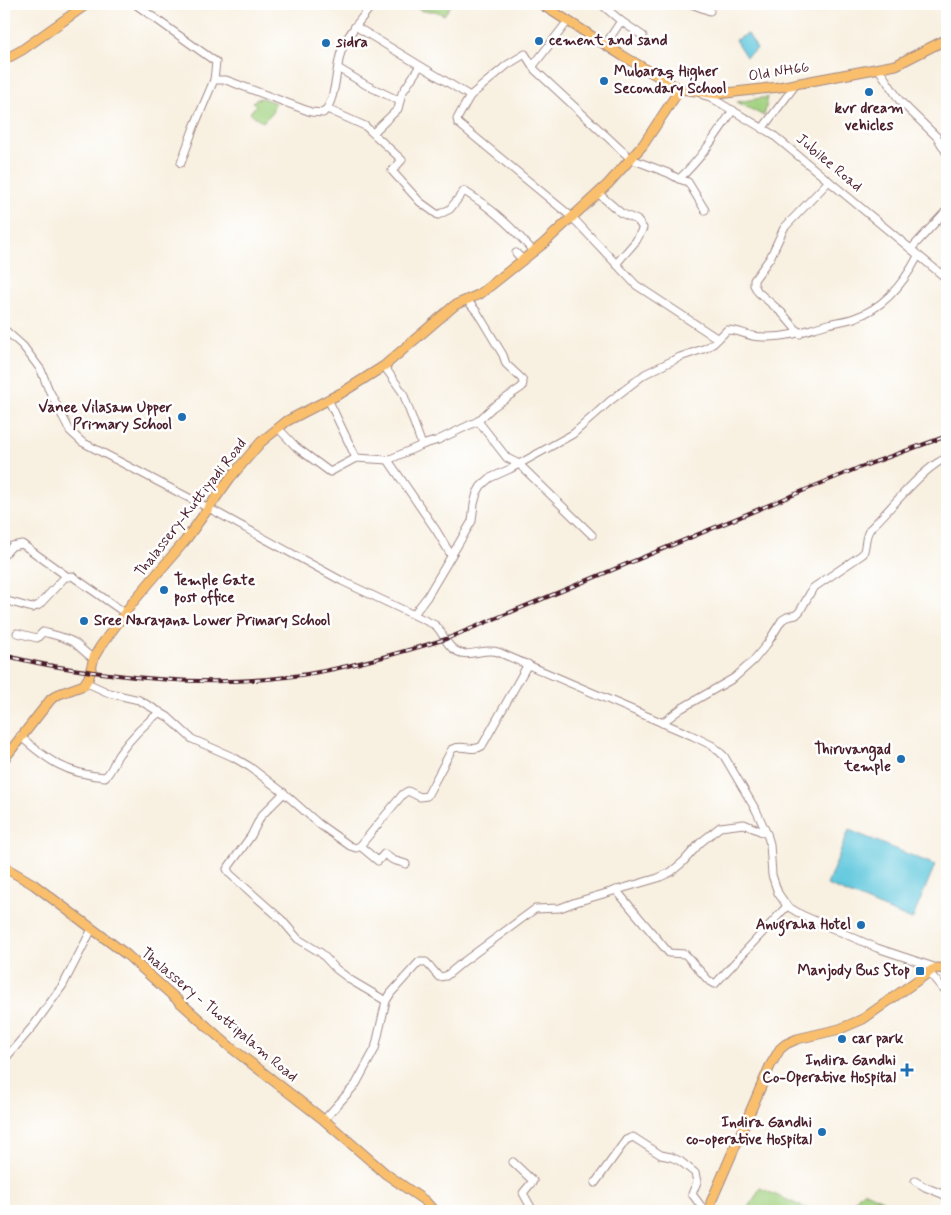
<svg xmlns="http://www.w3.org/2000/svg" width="951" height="1215" font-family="Mynerve,sans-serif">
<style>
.green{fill:#a1d280;stroke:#767856}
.water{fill:#61c8dd;stroke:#567484}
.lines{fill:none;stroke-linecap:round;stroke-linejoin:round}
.minor-casing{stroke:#a18886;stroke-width:9}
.major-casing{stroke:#a18886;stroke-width:11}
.minor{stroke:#fff;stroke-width:7}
.major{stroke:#f9bf6d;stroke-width:9}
.rail-casing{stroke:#4a1f2b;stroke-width:4}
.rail{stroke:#fff;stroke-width:2;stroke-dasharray:5.5;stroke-linecap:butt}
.poi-dot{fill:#1f6fb2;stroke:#fff;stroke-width:2}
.labels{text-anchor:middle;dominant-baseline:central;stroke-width:5;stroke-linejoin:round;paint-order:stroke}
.poi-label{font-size:15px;font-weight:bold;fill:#4a1f2b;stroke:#fff;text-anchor:start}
.street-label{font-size:15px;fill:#4a1f2b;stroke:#fff}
</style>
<rect width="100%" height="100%" fill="#fff"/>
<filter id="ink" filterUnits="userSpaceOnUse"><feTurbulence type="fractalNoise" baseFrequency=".02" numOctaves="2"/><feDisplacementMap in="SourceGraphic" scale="10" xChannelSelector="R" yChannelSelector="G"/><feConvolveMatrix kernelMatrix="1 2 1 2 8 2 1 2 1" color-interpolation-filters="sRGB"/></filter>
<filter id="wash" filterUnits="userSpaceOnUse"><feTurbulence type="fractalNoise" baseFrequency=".0096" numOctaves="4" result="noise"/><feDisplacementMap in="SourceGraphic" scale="20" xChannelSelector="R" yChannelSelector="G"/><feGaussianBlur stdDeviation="1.12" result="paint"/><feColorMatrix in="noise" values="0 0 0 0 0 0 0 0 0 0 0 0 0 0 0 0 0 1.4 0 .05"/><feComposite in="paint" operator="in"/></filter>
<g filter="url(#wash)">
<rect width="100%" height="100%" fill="#f8f0e0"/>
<g class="green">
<path d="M413,4h39l-8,11 -9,-4h-13z"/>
<path d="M768,97l-4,19 -27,-14z"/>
<path d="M262,98l13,5 -4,11 -8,8 -13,-9 6,-8 -3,-3 3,-3z"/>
<path d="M760,1188l52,23h-65z"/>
<path d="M863,1191l30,14 7,6h-56z"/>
</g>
<g class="water">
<path d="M748,34l9,15 -11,8 -11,-17z"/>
<path d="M849,830l86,35 -23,55 -85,-35z"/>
</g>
</g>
<g filter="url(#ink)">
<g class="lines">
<g class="minor-casing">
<g id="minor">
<path d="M135,4l81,58 -2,18"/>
<path d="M601,4l20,17 -16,24"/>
<path d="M691,4l19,7"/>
<path d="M621,21l22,15"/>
<path d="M355,26l115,70 37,-31 18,-11 10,16 96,89 37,14 11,6c21,-19 38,-45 54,-69"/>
<path d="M533,66l35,-45"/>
<path d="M338,68l28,17 34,16"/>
<path d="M878,68l22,33 37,36 10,17"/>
<path d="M703,95l7,2 62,37 175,145"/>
<path d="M470,96l-13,23 1,4 115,95 63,67 82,54"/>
<path d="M327,109l38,17 37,34 -10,11 28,31 18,13 12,-6 14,-18c28,17 48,36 70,61"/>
<path d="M762,129l35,-46"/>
<path d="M373,133l25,-24 4,-16 18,-27"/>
<path d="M181,163l13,-36 20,-47h12l85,32 12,1c14,-12 12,-46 19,-64 7,-17 20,-31 31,-45"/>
<path d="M679,179l9,3 17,28"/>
<path d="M599,194l22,19 16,7 6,8 -7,13 -20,23"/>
<path d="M911,249l34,-37 2,1"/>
<path d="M516,253l7,7"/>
<path d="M4,329l19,17 18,24 7,18 22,43 12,11 134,70 126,69 93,44c8,7 9,16 17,23 14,13 30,-1 46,4l195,84 20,10 11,10 33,56 10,22 3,10 2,31 6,18 9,13 15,9 75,33 60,20"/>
<path d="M800,334l-18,-21 -24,-21 -4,-7v-5l16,-22 14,-30 45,-47"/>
<path d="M384,366l19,27 19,52"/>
<path d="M328,399l28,59"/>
<path d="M478,421l29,37 12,6 73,71"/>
<path d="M278,428l18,19 34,25 26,-14 32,2 34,-15 16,-5 40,-19 15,-14 29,-20 1,-4 -1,-4 -16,-15 -3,-9 -26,-43 -10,-12"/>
<path d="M388,460l48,70 15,25"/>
<path d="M4,555l8,-9 10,-2 46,33"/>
<path d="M4,600l28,8 7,-3 26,-28 7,-1 53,37"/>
<path d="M414,614l13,-17 45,-76 2,-17 3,-11 4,-7 9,-8 20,-9 63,-35 37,-33 35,-27 35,-17 26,-9 8,-5 13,-13c10,0 17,4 26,6 5,1 10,1 15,1 25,0 37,-7 60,-13 8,-2 17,-3 26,-6 30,-10 50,-35 64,-62"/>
<path d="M17,633l20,5 6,-6c11,3 22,5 32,11 6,5 11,11 19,16"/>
<path d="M85,682l24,11 30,7 29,17 24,22 41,18 17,10 34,26 35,31 31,22 6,2 4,-2 18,15 6,-7 9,6 13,4"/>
<path d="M662,723l20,-15 52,-30 19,-17 14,-17 15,-24 5,-3 9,-2 4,-4 13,-23 50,-34c4,-10 1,-16 7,-25 19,-18 55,-64 77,-71"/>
<path d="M20,736c28,25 47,38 85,41 7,-5 9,-16 14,-23 12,-16 25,-30 41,-42"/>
<path d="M284,793l-23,23 -10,20 -24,33 3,5 51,45 17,20 23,14 15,16 16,12 34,20"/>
<path d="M360,846l43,-52 5,-3 12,6 7,-1 25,-47c11,-6 20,4 30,-3l46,-82"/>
<path d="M616,890l53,63 16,1 23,26 7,4 72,-78"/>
<path d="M929,972l13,16h5"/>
<path d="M4,1060l30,-35 29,-40 29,-56"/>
<path d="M324,1120l32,-36 19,-35 11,-48 5,-8 28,-31h7l13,15 7,-1 17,-14 72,-53 25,-1 16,-6 82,-24 13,-6 12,-10 17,-19 20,-16 24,-3 23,10"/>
<path d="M513,1162l20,19 -10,12 10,18"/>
<path d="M915,1181l10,6 22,9"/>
<path d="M595,1183l31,-43 7,-3 28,18 10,2 9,4 15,12 2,9 -5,12 9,12 2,5"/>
</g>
</g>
<g class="major-casing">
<g id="major">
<path d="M541,4l82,52 57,33 38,5 61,-7 117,-22 51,-26"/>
<path d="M4,60l18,-10 65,-46"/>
<path d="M4,759l47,-60 8,-5 25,-9 5,-8 5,-20 6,-10 33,-45 52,-61 45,-63 31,-36 26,-21 56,-29 41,-26 71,-61 25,-11 63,-50 65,-60 35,-39 37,-56"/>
<path d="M4,867l29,17 94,71 102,91 95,74 62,54 39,27 9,10"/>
<path d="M710,1211l1,-9 59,-136 10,-17 6,-5 11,-5 43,-10 23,-10 69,-49 5,-2 10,1"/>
</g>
</g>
<use href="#minor" class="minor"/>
<use href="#major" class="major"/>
<g class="rail-casing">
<path id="rail" d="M4,655c32,9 64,14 97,18 74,10 149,13 223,-2 41,-8 82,-20 122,-32l412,-171 89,-32"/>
</g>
<use href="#rail" class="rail"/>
</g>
</g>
<g class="poi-dot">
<circle cx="539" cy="41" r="5"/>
<circle cx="326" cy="43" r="5"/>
<circle cx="604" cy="81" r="5"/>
<circle cx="869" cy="92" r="5"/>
<circle cx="182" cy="417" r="5"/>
<circle cx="164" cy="590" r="5"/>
<circle cx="84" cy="621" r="5"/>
<circle cx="901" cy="759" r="5"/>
<circle cx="861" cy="925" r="5"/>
<rect x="915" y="966" width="10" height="10" rx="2.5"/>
<circle cx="842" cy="1039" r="5"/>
<path d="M904.5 1062.5h5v5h5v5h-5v5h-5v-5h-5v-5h5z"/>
<circle cx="822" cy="1132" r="5"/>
</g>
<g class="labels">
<g class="poi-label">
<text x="549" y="41">cement and sand</text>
<text x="336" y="43">sidra</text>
<text x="614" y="72">Mubaraq Higher<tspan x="614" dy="17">Secondary School</tspan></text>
<text x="869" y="109" text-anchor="middle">kvr dream<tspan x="869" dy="17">vehicles</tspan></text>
<text x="172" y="408" text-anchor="end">Vanee Vilasam Upper<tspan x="172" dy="17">Primary School</tspan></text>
<text x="174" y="581">Temple Gate<tspan x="174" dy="17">post office</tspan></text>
<text x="94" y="621">Sree Narayana Lower Primary School</text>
<text x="891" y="750" text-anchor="end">Thiruvangad<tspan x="891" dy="17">temple</tspan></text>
<text x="851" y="925" text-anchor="end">Anugraha Hotel</text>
<text x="910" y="971" text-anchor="end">Manjody Bus Stop</text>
<text x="852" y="1039">car park</text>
<text x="896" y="1061" text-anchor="end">Indira Gandhi<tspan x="896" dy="17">Co-Operative Hospital</tspan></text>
<text x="812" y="1123" text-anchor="end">Indira Gandhi<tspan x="812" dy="17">co-operative Hospital</tspan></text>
</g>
<g class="street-label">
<text transform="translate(779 72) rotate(-9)">Old NH66</text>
<text transform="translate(829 163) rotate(40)">Jubilee Road</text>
<text transform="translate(191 508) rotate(-52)">Thalassery-Kuttiyadi Road</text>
<text transform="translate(219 1015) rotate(40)">Thalassery - Thottipalam Road</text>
</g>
</g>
<rect width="951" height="1215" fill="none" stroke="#fff" stroke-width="20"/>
</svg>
